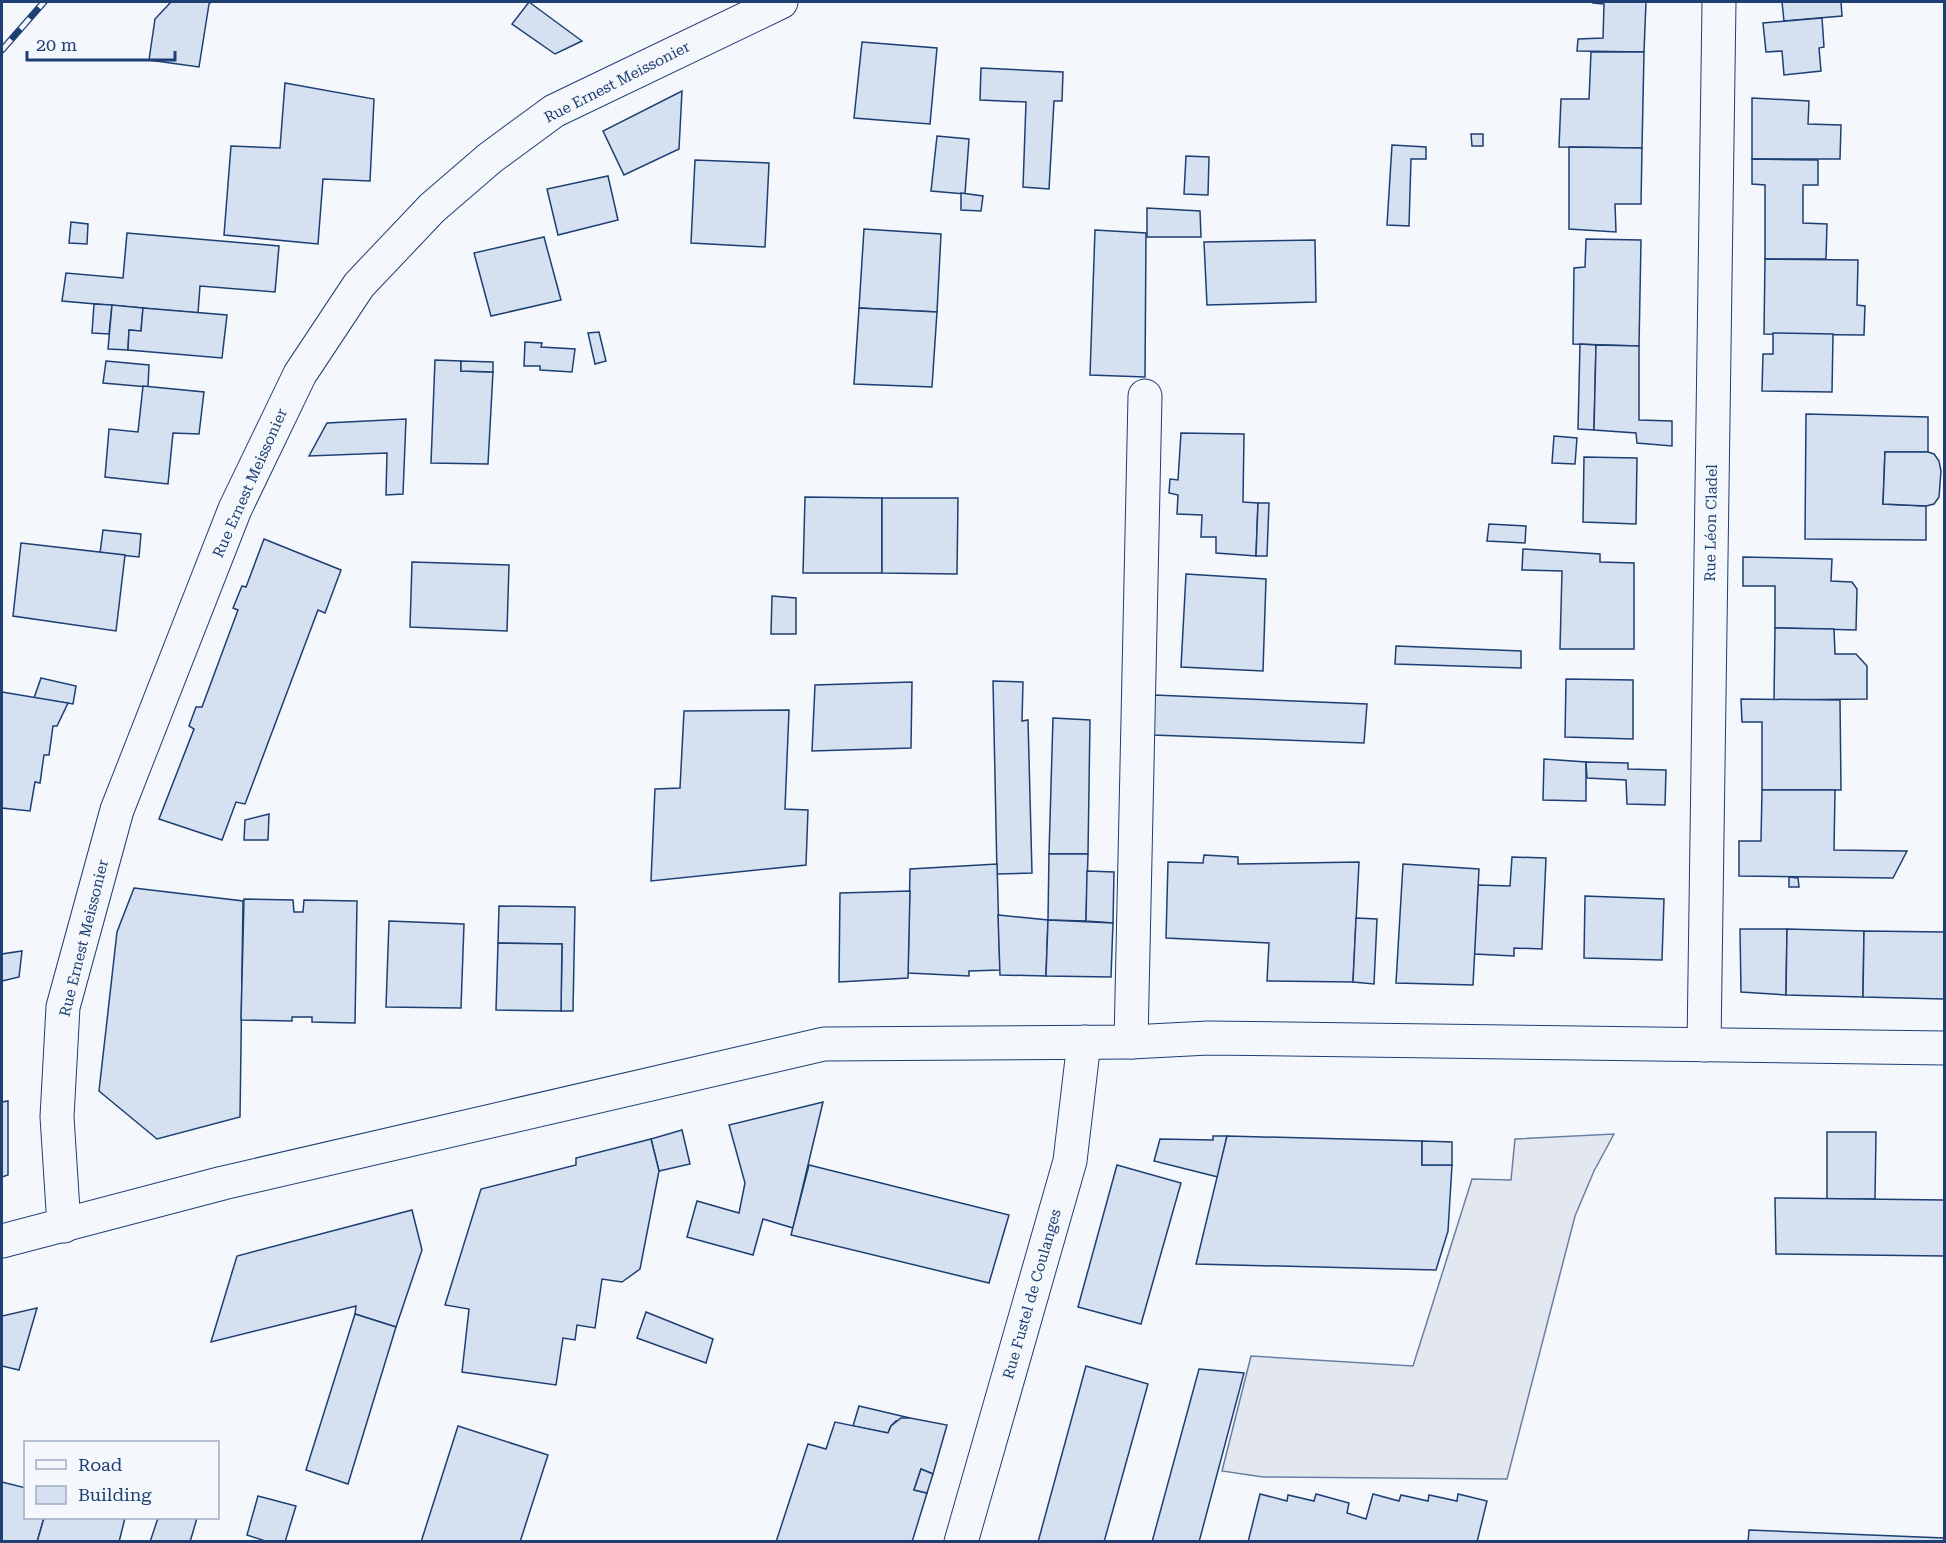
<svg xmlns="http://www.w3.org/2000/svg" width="1946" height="1543" font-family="'Roboto Serif',serif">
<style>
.parking{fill:#e3e8f0;stroke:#687fa3;stroke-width:1.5}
.building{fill:#d5e0f0;stroke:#1d3f73;stroke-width:1.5}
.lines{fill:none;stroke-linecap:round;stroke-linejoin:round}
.minor-casing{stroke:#1d3f73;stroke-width:35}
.secondary-casing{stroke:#1d3f73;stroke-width:35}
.minor{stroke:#f4f7fb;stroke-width:33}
.secondary{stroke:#f4f7fb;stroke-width:33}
.rail-casing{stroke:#1d3f73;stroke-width:7}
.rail{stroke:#f4f7fb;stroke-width:4.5;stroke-dasharray:14;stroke-linecap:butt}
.labels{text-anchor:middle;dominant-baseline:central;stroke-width:4.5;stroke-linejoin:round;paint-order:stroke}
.street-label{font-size:15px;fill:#1d3f73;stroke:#f4f7fb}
</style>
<rect width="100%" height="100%" fill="#f4f7fb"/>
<path class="parking" d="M1614,1134l-20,37 -19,45 -68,263 -244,-2 -41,-6 29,-115 162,10 59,-187 39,1 4,-41z"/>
<g class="building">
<path d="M171,2h40l-2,2 -10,63 -50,-7 6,-41z"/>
<path d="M529,2l53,39 -27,13 -43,-30z"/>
<path d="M1593,2h53l-2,50 -67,-1 1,-12 25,-1 1,-34 -11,-1z"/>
<path d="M1782,2h59l1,14 -58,5z"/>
<path d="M1822,18l2,29 -5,1 2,23 -37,4 -2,-24 -16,1 -3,-29z"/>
<path d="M862,42l75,6 -7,76 -76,-6z"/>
<path d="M1591,52h53l-2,96 -83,-1 2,-48h28z"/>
<path d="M981,68l82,4 -1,29h-8l-5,88 -26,-2 3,-85 -46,-2z"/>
<path d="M285,83l89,16 -4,82 -47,-2 -5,65 -94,-9 7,-89 49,2z"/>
<path d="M682,91l-3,58 -55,26 -21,-44z"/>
<path d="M1752,98l57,3 -1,23 33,1 -1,34h-88z"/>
<path d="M1471,134h12v12h-11z"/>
<path d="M937,136l32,3 -4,55 -34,-3z"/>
<path d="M1392,145l34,2v12h-15l-2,67 -22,-1z"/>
<path d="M1569,147l73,1 -1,56h-26l1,28 -47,-3z"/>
<path d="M1186,156l23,1 -1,38 -24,-1z"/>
<path d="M1752,159l66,1v25h-15v38l24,1 -1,35h-61v-74l-13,-1z"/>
<path d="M695,160l74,3 -4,84 -74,-4z"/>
<path d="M608,176l10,44 -60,15 -11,-46z"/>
<path d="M961,193l22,3 -2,15 -20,-1z"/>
<path d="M1147,208l53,3 1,26h-54z"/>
<path d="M71,222l17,2 -1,20 -18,-1z"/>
<path d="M864,229l77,5 -4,78 -78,-4z"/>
<path d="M1095,230l51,3 -1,144 -55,-2z"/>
<path d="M127,233l152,13 -4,46 -75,-6 -2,27 -136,-12 4,-28 57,5z"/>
<path d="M544,237l17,63 -70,16 -17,-63z"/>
<path d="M1586,239l55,1 -2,106 -66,-2 1,-76 11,-1z"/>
<path d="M1315,240l1,62 -109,3 -3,-63z"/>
<path d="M1765,259l93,1 -1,45 8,1 -1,29 -100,-1z"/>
<path d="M94,304l18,1 -3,29 -17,-1z"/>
<path d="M112,305l31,3 -2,23 -12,-1 -1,20 -20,-1z"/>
<path d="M143,308l84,7 -5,43 -94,-8 1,-20 12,1z"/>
<path d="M859,308l78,4 -5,75 -78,-3z"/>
<path d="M599,332l7,29 -11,3 -7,-31z"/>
<path d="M1773,333l60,1 -1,58 -70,-1 1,-37h10z"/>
<path d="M525,342l17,1 -1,4 34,2 -3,23 -32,-2v-4h-16z"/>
<path d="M1580,344l16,1 -2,85 -16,-1z"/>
<path d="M1596,345l43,1v74l33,1v25l-35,-3 -1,-10 -42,-3z"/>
<path d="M435,360l26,1v10l32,1 -5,92 -57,-1z"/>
<path d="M106,361l43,4 -1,22 -45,-4z"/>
<path d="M461,361l32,1v10l-32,-1z"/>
<path d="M143,386l61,6 -5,42 -26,-1 -5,51 -63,-7 4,-48 29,3z"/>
<path d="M1806,414l122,3v35h-43l-2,52 43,2v34l-121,-1z"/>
<path d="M406,419l-3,75 -17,1 1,-42 -78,3 18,-33z"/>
<path d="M1181,433l63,1 -1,68 15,1 -2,53 -40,-3v-16h-15l1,-22 -25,-1 1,-19 -9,-2 1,-14 8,1z"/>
<path d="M1554,436l23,2 -2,26 -23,-1z"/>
<path d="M1885,452h43l6,2 5,7 2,10 -2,26 -5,7 -8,2 -43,-2z"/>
<path d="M1584,457l53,1 -1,66 -53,-2z"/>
<path d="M805,497l77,1v75h-79z"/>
<path d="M882,498h76l-1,76 -75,-1z"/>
<path d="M1258,503h11l-2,53h-11z"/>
<path d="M1489,524l37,2 -1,17 -38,-2z"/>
<path d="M103,530l38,4 -2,23 -39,-4z"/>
<path d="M264,539l77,31 -16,43 -7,-3 -73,194 -9,-2 -14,38 -63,-21 35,-90 -5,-3 7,-19h6l36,-97 -5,-2 9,-22 4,1z"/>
<path d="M21,543l104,12 -9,76 -103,-15z"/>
<path d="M1523,549l77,5v8l34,1v86h-74l2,-78 -40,-1z"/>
<path d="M1743,557l89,2 -1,22 21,1 5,7 -1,41 -81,-2v-42h-32z"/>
<path d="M412,562l97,3 -2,66 -97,-4z"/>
<path d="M1186,574l80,5 -3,92 -82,-4z"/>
<path d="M772,596l24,2v36h-25z"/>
<path d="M1775,628l59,1 1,25h21l11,12v33l-93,1z"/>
<path d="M1396,646l125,5v17l-126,-4z"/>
<path d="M41,678l35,8 -3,18 -39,-6z"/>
<path d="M1566,679l67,1v59l-68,-2z"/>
<path d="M993,681l30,1 -1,39 6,-1 4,153 -35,1z"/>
<path d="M912,682l-1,66 -99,3 3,-66z"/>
<path d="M2,692l66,11 -11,23h-4l-4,29h-5l-4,28 -5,-1 -5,29 -28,-3z"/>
<path d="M1154,695l213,9 -3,39 -211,-8z"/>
<path d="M1741,699l99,1 1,90h-79v-68h-20z"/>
<path d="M789,710l-4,99 23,1 -2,55 -155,16 4,-92 25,-1 4,-77z"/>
<path d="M1053,718l37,2 -2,134h-39z"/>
<path d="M1544,759l42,3v39l-43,-1z"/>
<path d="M1586,762l42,1v6l38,1 -1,35 -38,-1 -1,-24 -39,-2z"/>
<path d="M1762,790h73l-1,60 73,1 -14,27 -154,-2v-35h22z"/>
<path d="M269,814l-1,26h-24l1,-20z"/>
<path d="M1049,854h39l-2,67 -38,-1z"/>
<path d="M1204,855l34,2v7l121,-2 -6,120 -86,-1 2,-38 -103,-5 2,-76 35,1z"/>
<path d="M1512,857l34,1 -4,91 -28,-1v8l-40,-2 4,-69 32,1z"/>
<path d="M997,864l3,106 -31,1v5l-61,-3 2,-104z"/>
<path d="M1403,864l76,5 -6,116 -77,-2z"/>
<path d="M1087,871l27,1 -1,51 -27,-2z"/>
<path d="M1789,877l9,1 1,9h-10z"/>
<path d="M134,888l109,13 -3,216 -83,22 -58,-48 18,-159z"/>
<path d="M910,891l-2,87 -69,4 1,-89z"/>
<path d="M1585,896l79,3 -2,61 -78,-2z"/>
<path d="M244,899l49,1 1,12h9l1,-12 53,1 -2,122 -43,-1v-5h-20v4l-51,-1z"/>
<path d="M499,906l76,1 -2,104h-12l1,-67 -64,-1z"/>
<path d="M998,915l50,5 -2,56 -46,-1z"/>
<path d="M1356,918l21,1 -3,65 -21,-2z"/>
<path d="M1048,920l65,3 -2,54 -65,-1z"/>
<path d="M389,921l75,3 -3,84 -75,-1z"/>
<path d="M1740,929h47l-1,66 -45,-3z"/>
<path d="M1787,929l77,2 -1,66 -77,-2z"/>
<path d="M1864,931l80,1v67l-81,-2z"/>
<path d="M498,943l64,1 -1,67 -65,-1z"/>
<path d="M22,951l-3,26 -17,4v-27z"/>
<path d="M8,1101v74l-6,2v-75z"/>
<path d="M823,1102l-30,126 -30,-9 -10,36 -66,-18 10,-36 42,12 6,-30 -16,-58z"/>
<path d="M682,1130l8,34 -31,7 -8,-32z"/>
<path d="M1827,1132h49l-1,67h-48z"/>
<path d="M1213,1136h14l-9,41 -64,-16 6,-22 53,1z"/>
<path d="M1227,1136l195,5v24h30l-4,66 -12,39 -240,-6z"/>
<path d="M651,1139l8,32 -19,98 -18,13 -20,-3 -7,49 -18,-3 -2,15 -12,-2 -7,47 -94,-13 7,-63 -24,-4 36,-116 95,-24v-7z"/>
<path d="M1422,1141l30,1v23h-30z"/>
<path d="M809,1165l200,50 -20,68 -198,-48z"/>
<path d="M1117,1165l64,18 -40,141 -63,-17z"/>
<path d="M1775,1198l169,2v56l-168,-2z"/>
<path d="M412,1210l10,40 -26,77 -41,-13 1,-8 -145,36 26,-86z"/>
<path d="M37,1308l-18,62 -17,-4v-50z"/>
<path d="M646,1312l67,27 -7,24 -69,-25z"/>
<path d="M355,1314l41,13 -48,157 -42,-14z"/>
<path d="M1086,1366l62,18 -44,158h-66z"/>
<path d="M1199,1369l45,4 -45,169h-47z"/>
<path d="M859,1406l51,12 -14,3 -5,5 -3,7 -35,-7z"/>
<path d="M901,1418h9l37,7 -14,49 -12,-5 -7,21 13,3 -15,49h-136l32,-98 18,5 9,-27 53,11 3,-7z"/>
<path d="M458,1426l90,29 -28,87h-99z"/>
<path d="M921,1469l12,5 -6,19 -13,-3z"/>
<path d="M2,1482l24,6v30h18l-7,24h-35z"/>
<path d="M1260,1494l27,7 1,-6 26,6 2,-7 33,9 -2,10 19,6 7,-25 26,7 2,-6 27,6 1,-6 28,6 1,-7 29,7 -10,41h-229z"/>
<path d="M258,1496l38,10 -11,36h-17l-21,-7z"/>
<path d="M44,1518h81l-6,24h-82z"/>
<path d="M158,1518h39l-7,24h-40z"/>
<path d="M1749,1530l195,8v4h-196z"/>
</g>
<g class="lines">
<g class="minor-casing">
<g id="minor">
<path d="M1131,1042l14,-646"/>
<path d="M1704,1045l15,-1043"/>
<path d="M64,1226l-7,-109 6,-110 54,-197 118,-301 65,-135 59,-89 73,-77 58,-50 64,-47 227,-109"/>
<path d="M961,1542l109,-381 14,-119"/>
</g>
</g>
<g class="secondary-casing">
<path id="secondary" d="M2,1241l221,-58 601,-139 307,-2 77,-4 736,10"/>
</g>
<use href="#minor" class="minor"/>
<use href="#secondary" class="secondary"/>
<g class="rail-casing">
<path id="rail" d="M2,50l42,-48"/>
</g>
<use href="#rail" class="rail"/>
</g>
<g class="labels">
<g class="street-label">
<text transform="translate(617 82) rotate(-27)">Rue Ernest Meissonier</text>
<text transform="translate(250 483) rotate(-66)">Rue Ernest Meissonier</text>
<text transform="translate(1711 523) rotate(-89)">Rue Léon Cladel</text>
<text transform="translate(84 938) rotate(-76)">Rue Ernest Meissonier</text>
<text transform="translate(1032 1294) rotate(-74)">Rue Fustel de Coulanges</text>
</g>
</g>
<rect width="1946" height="1543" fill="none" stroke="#1d3f73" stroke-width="6"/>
<rect x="24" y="1441" width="195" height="78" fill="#f4f7fb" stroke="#9eadc5" stroke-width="1.5"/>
<rect x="36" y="1460" width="30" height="9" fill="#f4f7fb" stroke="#9eadc5" stroke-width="1.5"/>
<text x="78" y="1471" font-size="18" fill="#1d3f73">Road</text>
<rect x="36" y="1486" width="30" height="18" fill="#d5e0f0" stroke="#9eadc5" stroke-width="1.5"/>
<text x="78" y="1501" font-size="18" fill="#1d3f73">Building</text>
<path d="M27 51v9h148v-9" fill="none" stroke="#1d3f73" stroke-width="3"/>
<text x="36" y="51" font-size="18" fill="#1d3f73" stroke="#f4f7fb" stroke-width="4.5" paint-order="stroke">20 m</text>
</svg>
